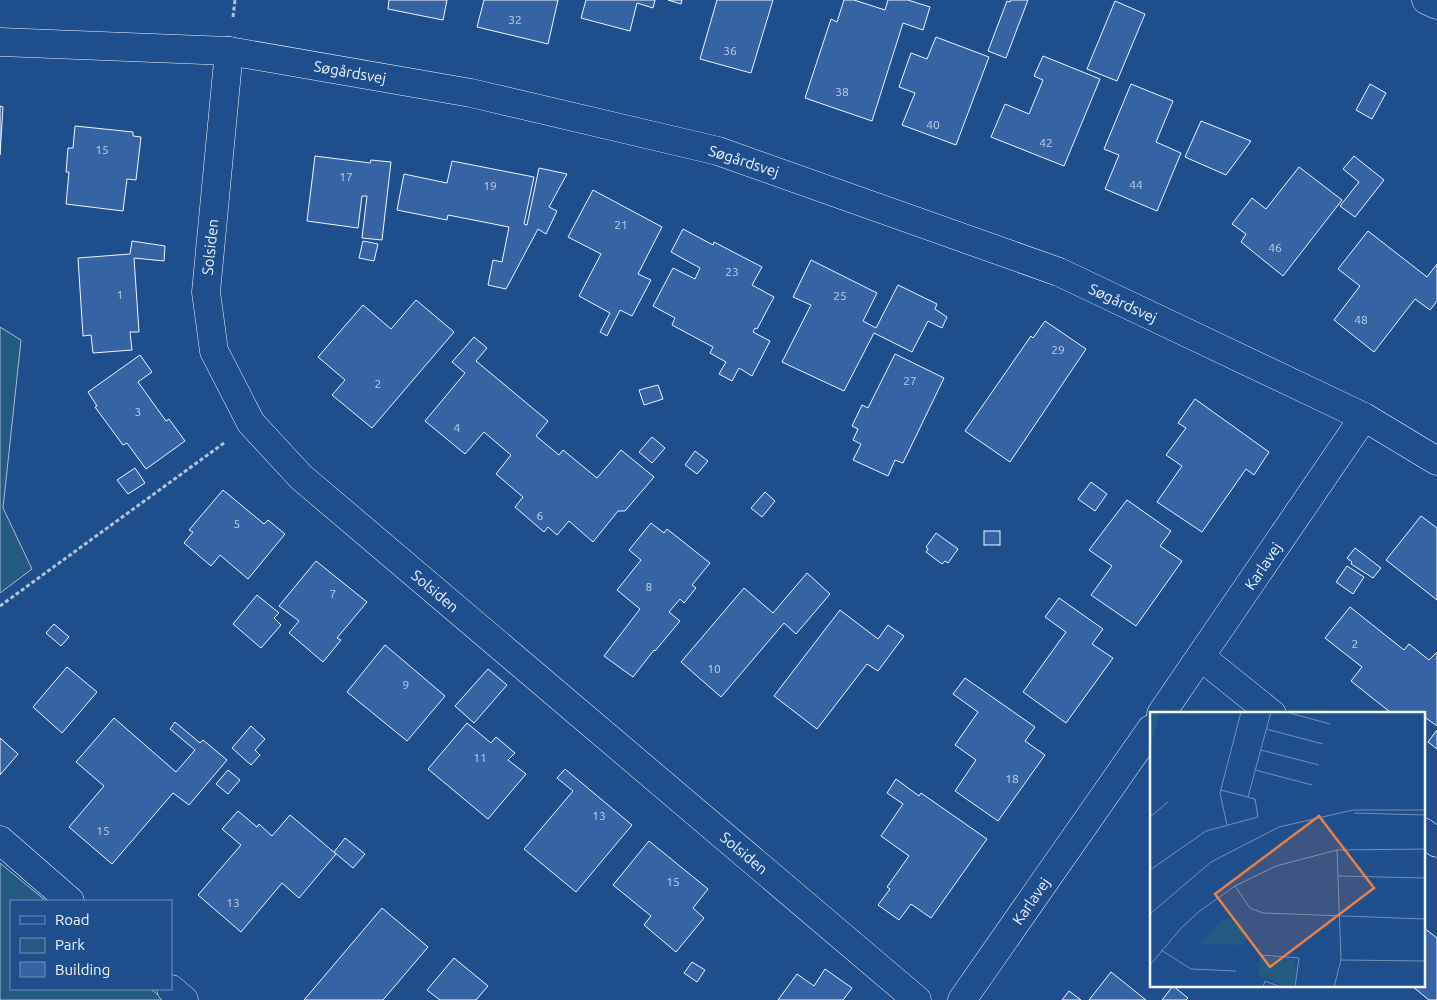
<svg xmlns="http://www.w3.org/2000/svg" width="1437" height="1000" font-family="Ubuntu,sans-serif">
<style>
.green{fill:#245a82;stroke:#a8bbd7}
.building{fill:#3563a3;stroke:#f2f6ff}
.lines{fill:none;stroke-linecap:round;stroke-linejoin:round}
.minor-casing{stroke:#f2f6ff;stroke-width:29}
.major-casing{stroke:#f2f6ff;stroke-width:29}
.path{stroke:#b3c4dc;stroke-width:3;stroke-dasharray:4 2.5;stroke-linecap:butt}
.minor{stroke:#1f4e8c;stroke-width:28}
.major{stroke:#1f4e8c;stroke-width:28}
.labels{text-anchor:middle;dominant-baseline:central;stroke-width:4;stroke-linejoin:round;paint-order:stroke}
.number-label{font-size:12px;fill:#c3d1e8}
.street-label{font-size:15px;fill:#f2f6ff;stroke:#1f4e8c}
.inset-road{fill:none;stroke:#7391ba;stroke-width:1}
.view{fill:#ea8049;fill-opacity:0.15;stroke:#ea8049;stroke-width:2.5}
.inset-edge{fill:none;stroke:#f2f6ff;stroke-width:2.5}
</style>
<rect width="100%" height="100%" fill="#1f4e8c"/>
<g class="green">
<path d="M0,327l21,13 -18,168 29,61 -32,24z"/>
<path d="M0,863l46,38h-35v88h140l13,11h-164z"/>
</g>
<g class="building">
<path d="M389,0h58l-4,20 -55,-11z"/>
<path d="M484,0h74l-10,44 -71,-17z"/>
<path d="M586,0h69l-2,8 -16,-5 -7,28 -49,-13z"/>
<path d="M668,0h14l-1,4z"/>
<path d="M717,0h56l-22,73 -51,-14z"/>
<path d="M844,0h10l31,10 3,-10h20l22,7 -7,23 -20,-7 -31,98 -67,-23 26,-79 6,3z"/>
<path d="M1011,0h17l-22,58 -18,-7 19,-50 3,1z"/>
<path d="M1115,1l30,13 -28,67 -30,-12z"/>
<path d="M936,37l53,20 -33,88 -54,-20 13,-32 -16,-6 12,-34 16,6z"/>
<path d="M1043,56l57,23 -36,87 -73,-29 14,-33 24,10 14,-34 -9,-4z"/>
<path d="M1131,84l42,17 -17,41 25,11 -24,58 -52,-22 14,-34 -15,-6z"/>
<path d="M1370,84l16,9 -14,26 -16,-9z"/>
<path d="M0,106l3,1 -3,48z"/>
<path d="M1201,121l50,20 -25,34 -41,-18z"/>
<path d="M75,126l58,6v4l8,1 -5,43 -9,-1 -4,32 -57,-7 3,-32h-3l2,-24h5z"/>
<path d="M315,156l55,7 1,-3 20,2 -9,78 -20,-2 5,-42h-5l-4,32 -51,-7z"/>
<path d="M1354,156l30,24 -29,37 -15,-11 19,-24 -16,-13z"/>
<path d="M452,161l82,16 -10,47 3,1 12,-57 28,6 -18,33 8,4 -11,23 -8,-5 -32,60 -18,-4 5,-25 9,2 7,-35 -61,-12 -1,5 -50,-10 7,-36 43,9z"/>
<path d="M1299,167l43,33 -59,76 -42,-34 5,-8 -14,-10 20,-26 14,11z"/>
<path d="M593,190l69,37 -24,47 13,6 -19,36 -12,-6 -13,26 -7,-4 10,-19 -31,-17 22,-42 -33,-17z"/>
<path d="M683,229l30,16 1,-3 48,25 -10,18 22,12 -17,32 -2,-1 -2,4 17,9 -18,35 -13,-8 -7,13 -13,-7 7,-12 -16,-9 3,-6 -41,-22 3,-7 -22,-12 20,-38 22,11 5,-11 -29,-16z"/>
<path d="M1368,231l59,46 10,-13v37l-7,9 -15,-11 -41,53 -40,-32 26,-34 -22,-17z"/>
<path d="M132,241l33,5 -1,15 -30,-3 5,74h-9l2,18 -39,3 -2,-18 -8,1 -5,-78 52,-4z"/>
<path d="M363,241l15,3 -4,17 -15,-3z"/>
<path d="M811,260l66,33 -14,28 13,7 22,-43 39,19 -2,5 12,8 -5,11 -14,-7 -16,31 -38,-19 -30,58 -62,-29 29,-57 -18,-8z"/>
<path d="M416,300l38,32 -82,96 -40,-33 13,-15 -27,-23 45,-52 28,24z"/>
<path d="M1045,321l41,28 -76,113 -45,-31 66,-95 2,2z"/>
<path d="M474,337l13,11 -11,13 72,60 -12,15 23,19 4,-5 34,28 24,-28 33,27 -29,34h-7l-25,31 -24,-21 -12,14 -9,-8 -4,5 -29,-25 8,-10 -27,-23 15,-19 -27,-23 -19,22 -40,-33 40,-48 -13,-11z"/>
<path d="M895,354l49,24 -41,85 -8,-3 -7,16 -35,-16 8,-16 -8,-4 5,-11 -6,-3 10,-21 6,3z"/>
<path d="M140,355l12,17 -14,10 28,39 3,-2 16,22 -39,28 -19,-26 -4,2 -28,-38 2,-1 -9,-14z"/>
<path d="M658,385l5,14 -19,6 -5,-15z"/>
<path d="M1195,399l74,53 -15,23 -8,-6 -44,63 -45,-30 25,-36 -16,-11 20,-27 -8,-5z"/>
<path d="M652,437l13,11 -13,15 -13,-11z"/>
<path d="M695,451l13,10 -11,13 -12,-9z"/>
<path d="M135,468l10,15 -17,11 -11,-14z"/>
<path d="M1091,482l16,12 -12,17 -17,-12z"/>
<path d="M223,490l41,34 4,-4 17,14 -37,45 -28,-24 -9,11 -27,-23 9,-11 -4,-2z"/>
<path d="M765,492l10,9 -13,16 -11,-9z"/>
<path d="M1127,500l44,31 -11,15 22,15 -46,65 -45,-31 21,-29 -23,-16z"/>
<path d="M1421,516l16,12v72l-51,-40z"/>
<path d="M651,523l13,10 3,-4 43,34 -18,22 4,3 -12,15 -4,-4 -11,13 11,9 -25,30 -1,-1 -21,27 -29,-21 36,-47 -23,-19 24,-30 -12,-10z"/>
<rect x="984" y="531" width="16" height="14"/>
<path d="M936,533l22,16 -10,14 -3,-2 -3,3 -16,-12 2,-3 -2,-2z"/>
<path d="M1355,548l26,20 -8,10 -22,-14 1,-2 -5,-4z"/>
<path d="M316,561l51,41 -30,36 4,2 -18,22 -34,-29 10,-12 -20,-15z"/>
<path d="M1347,566l17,11 -11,17 -17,-12z"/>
<path d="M807,573l23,21 -34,40 -12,-11 -63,74 -40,-35 63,-74 29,25z"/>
<path d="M257,595l22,18 -5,5 7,7 -20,23 -28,-24z"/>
<path d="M1059,598l44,31 -11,15 21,14 -47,65 -43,-31 43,-60 -21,-15z"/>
<path d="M1350,607l54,43 5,-6 20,16 8,-8v74l-11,-8 -3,3v-7h-34l1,-2 -39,-31 11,-14 -37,-29z"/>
<path d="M840,610l38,29 10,-14 16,11 -26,35 -11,-7 -50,65 -43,-33z"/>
<path d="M54,624l15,13 -8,9 -15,-13z"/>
<path d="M385,645l60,51 -38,45 -60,-49z"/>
<path d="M67,667l30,25 -35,41 -29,-26z"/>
<path d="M488,669l19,16 -33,38 -19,-17z"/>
<path d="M965,678l70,49 -10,14 20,14 -47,66 -43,-30 21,-31 -21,-15 23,-33 -25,-18z"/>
<path d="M114,718l62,54 19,-22 -25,-21 5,-7 25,21 3,-3 24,20 -38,45 -16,-12 -61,71 -43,-37 35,-41 -28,-24z"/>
<path d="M467,723l24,20 5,-6 19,16 -7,7 18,14 -38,45 -60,-50z"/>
<path d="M251,726l14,13 -10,11 5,5 -9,10 -19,-17z"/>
<path d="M1437,730v19l-9,-7z"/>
<path d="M0,738l18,16 -18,21z"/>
<path d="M565,769l67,56 -56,67 -52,-43 49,-58 -16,-13z"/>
<path d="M228,770l12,10 -12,14 -12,-10z"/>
<path d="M896,779l23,17 2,-3 66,46 -56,79 -20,-14 -12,16 -21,-15 12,-16 -3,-2 22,-31 -28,-20 22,-32 -16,-11z"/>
<path d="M238,811l19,16 2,-3 13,12 18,-21 46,39 -37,44 -17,-15 -41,49 -43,-37 43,-50 -19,-16z"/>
<path d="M345,838l20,16 -12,14 -19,-16z"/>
<path d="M649,841l59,48 -15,19 11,10 -28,34 -32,-27 7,-9 -38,-31z"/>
<path d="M382,908l46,39 -45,53h-79z"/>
<path d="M1423,927l14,11v62h-8l-17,-14h11z"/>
<path d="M454,958l34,28 -12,14h-36l-13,-10z"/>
<path d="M692,962l13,8 -8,12 -13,-9z"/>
<path d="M825,969l27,19 -9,12h-65l19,-26 17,12z"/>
<path d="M1111,972l35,28h-57z"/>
<path d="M1173,986l15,12 -2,2h-24z"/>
<path d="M1069,991l12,9h-19z"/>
</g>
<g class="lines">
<g class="minor-casing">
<g id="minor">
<path d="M0,42l229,9 242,42 247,58 341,121 305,145 73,44"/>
<path d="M229,51l-23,241 8,59 37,72 50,54 616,523"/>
<path d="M1201,657l71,57"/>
<path d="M1161,714l203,-297"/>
<path d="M1423,832l14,11"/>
<path d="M0,840l70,61"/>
<path d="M171,989l13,11"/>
<path d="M962,1000l189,-271"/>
</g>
</g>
<g class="major-casing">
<path id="major" d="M1426,0l11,5"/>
</g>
<g class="path">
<path d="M233,17l2,-17"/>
<path d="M0,606l224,-163"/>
</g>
<use href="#minor" class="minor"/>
<use href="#major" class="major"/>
</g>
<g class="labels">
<g class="number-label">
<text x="515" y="19">32</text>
<text x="730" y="50">36</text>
<text x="842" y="91">38</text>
<text x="933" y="124">40</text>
<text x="1046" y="142">42</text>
<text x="102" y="149">15</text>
<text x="346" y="176">17</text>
<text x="1136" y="184">44</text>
<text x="490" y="185">19</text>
<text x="621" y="224">21</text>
<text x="1275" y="247">46</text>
<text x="732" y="271">23</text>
<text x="120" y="294">1</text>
<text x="840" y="295">25</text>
<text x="1361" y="319">48</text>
<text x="1058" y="349">29</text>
<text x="910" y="380">27</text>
<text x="378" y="383">2</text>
<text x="138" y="411">3</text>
<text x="457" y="427">4</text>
<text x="540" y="515">6</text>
<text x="237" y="523">5</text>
<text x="649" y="586">8</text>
<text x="333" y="593">7</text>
<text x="1355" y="643">2</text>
<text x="714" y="668">10</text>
<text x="406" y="684">9</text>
<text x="480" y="757">11</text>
<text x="1012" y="778">18</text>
<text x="599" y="815">13</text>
<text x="103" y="830">15</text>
<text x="673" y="881">15</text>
<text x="233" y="902">13</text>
</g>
<g class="street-label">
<text transform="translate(350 72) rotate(10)">Søgårdsvej</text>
<text transform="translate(744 161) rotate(18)">Søgårdsvej</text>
<text transform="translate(210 247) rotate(-84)">Solsiden</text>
<text transform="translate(1123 303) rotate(25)">Søgårdsvej</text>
<text transform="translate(1263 566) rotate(-56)">Karlavej</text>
<text transform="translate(435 591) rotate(40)">Solsiden</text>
<text transform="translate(744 853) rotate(40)">Solsiden</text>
<text transform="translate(1031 901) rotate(-55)">Karlavej</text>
</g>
</g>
<g transform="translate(1150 712)">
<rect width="275" height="275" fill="#1f4e8c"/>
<path d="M0,0h10l-10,38zM85,206l14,16 -4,11 -45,-1 23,-25zM109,245l36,2 1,21 -3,7h-8l-27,-12z" fill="#245a82"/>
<path class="inset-road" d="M136,0l44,12M116,17l57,15M111,38l58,15M105,58l57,15M98,85l23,-85M204,101l71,2M0,105l18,-15M77,113l-7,-32 21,-81M0,158l56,-39 52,-14 -3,-18 -34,-9M188,164l87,2M85,174l15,22 13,5 162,6M0,202l61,-52 68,-35 74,-17h72M11,238l30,19 45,2M111,243l38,3 -4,29M191,248l84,1M0,253l32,-38 19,-17 34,-24 41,-20 61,-16 88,-1M113,275l2,-6 16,6M184,275l7,-27 -4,-110"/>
<path class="view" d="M169,104l55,72 -104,79 -55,-73z"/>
<rect width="275" height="275" class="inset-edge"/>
</g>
<rect x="10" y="900" width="162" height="90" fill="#1f4e8c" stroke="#7391ba"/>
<rect x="20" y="916" width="25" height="8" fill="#1f4e8c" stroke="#7391ba"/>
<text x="55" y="925" font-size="15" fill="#f2f6ff">Road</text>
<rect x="20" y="938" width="25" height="15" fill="#245a82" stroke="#7391ba"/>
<text x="55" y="950" font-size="15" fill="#f2f6ff">Park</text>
<rect x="20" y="962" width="25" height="15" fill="#3563a3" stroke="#7391ba"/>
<text x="55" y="975" font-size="15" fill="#f2f6ff">Building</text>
</svg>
